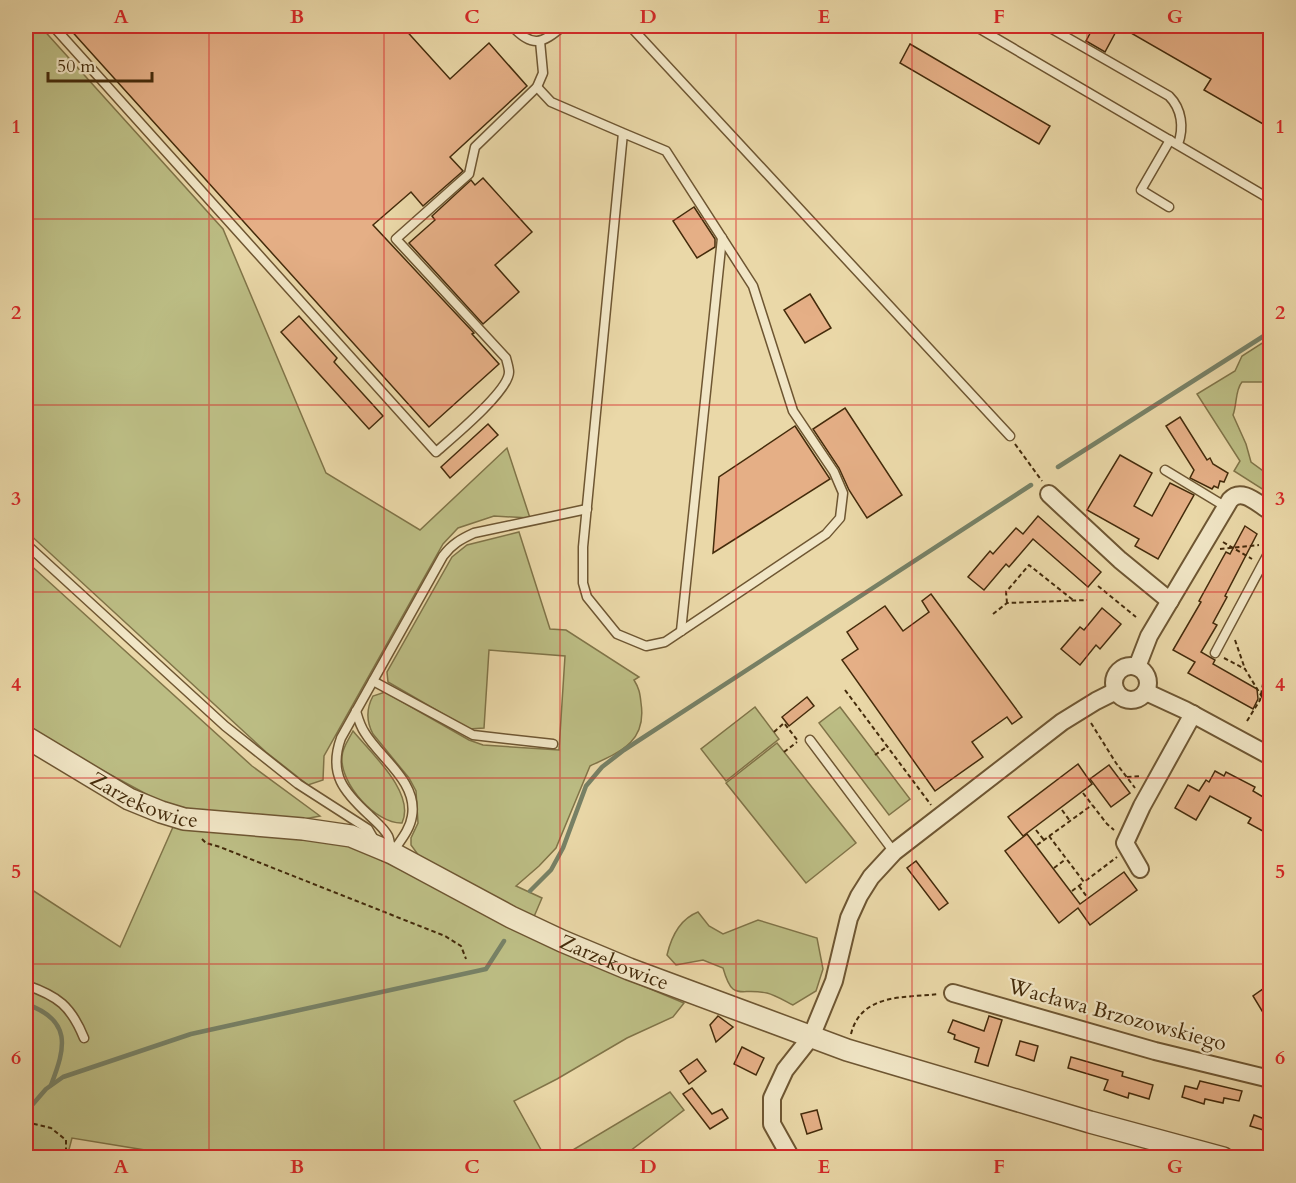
<svg xmlns="http://www.w3.org/2000/svg" width="1296" height="1183" font-family="Cardo,serif">
<style>
.green{fill:#bcbd84;stroke:#807448;stroke-width:1.5}
.lines{fill:none;stroke-linecap:round;stroke-linejoin:round}
.stream{stroke:#778166;stroke-width:4.5}
.building{fill:#e5af86;stroke:#442b0b;stroke-width:1.5}
.service-casing{stroke:#6e5632;stroke-width:11}
.minor-casing{stroke:#6e5632;stroke-width:20}
.tertiary-casing{stroke:#6e5632;stroke-width:24}
.path{stroke:#442b0b;stroke-width:2;stroke-dasharray:4.5 3;stroke-linecap:butt}
.service{stroke:#f1e6c6;stroke-width:8}
.minor{stroke:#f1e6c6;stroke-width:16}
.tertiary{stroke:#f1e6c6;stroke-width:21}
.grid{fill:none;stroke:#d62828;stroke-width:1.5;stroke-opacity:0.55}
.labels{text-anchor:middle;dominant-baseline:central;stroke-width:4.5;stroke-linejoin:round;paint-order:stroke}
.street-label{font-size:21px;fill:#442b0b;stroke:#f1e6c6}
.neatline{fill:none;stroke:#d62828;stroke-width:2}
.grid-label{font-size:20px;text-anchor:middle;font-weight:bold;fill:#d62828}
</style>
<rect width="100%" height="100%" fill="#ead8a8"/>
<filter id="stains"><feTurbulence type="fractalNoise" baseFrequency=".00333" numOctaves="4"/><feColorMatrix values="0 0 0 0 .2 0 0 0 0 .09 0 0 0 0 .02 0 0 0 .5 -.17"/></filter>
<radialGradient id="worn" r=".72"><stop offset=".6" stop-color="#630" stop-opacity="0"/><stop offset="1" stop-color="#630" stop-opacity=".3"/></radialGradient>
<g class="green">
<path d="M26,26h14l183,203 103,244 94,57 87,-82 23,70 -36,-2 -36,12 -15,16 -119,212 -1,24 -15,5 -42,-33 -240,-221z"/>
<path d="M1270,338v63l-3,-19h-25c-7,8 -5,23 -9,33l13,29 5,18 19,14v18l-36,-23 6,-10 -43,-67 38,-23 7,-15z"/>
<path d="M519,532l31,97 16,1 73,47 -5,3c5,8 6,13 7,23 6,39 -21,49 -51,63l-34,82 -17,18 -23,20 26,12 -9,21 -114,-63 -8,-11v-7l7,-15 -2,-32 -7,-13 -36,-44c-7,-13 -7,-25 0,-38l12,-4 84,48 14,5 76,5 6,-94 -76,-6 -5,78 -15,1 -81,-47 -1,-10 65,-115 15,-12z"/>
<path d="M26,561l226,205 68,50 -21,4 -101,-9 -37,-9 -135,-73z"/>
<path d="M755,707l24,32 -53,42 -25,-32z"/>
<path d="M840,707l70,92 -21,16 -70,-92z"/>
<path d="M353,731c18,22 63,62 49,92 -26,1 -62,-39 -60,-66 0,-9 7,-18 11,-26z"/>
<path d="M777,743l79,100 -50,40 -80,-100z"/>
<path d="M173,827l147,11 38,11 259,126 67,28 -11,14 -46,21 -70,41 -43,22 31,56 -386,1 -2,-6 -85,-14 -5,19h-41v-271l94,61z"/>
<path d="M698,912l11,14 14,8 35,-14 59,18 6,31 -7,22 -23,14c-8,-4 -18,-10 -26,-12 -28,-6 -34,10 -44,-25l-20,-8 -27,5 -9,-10c4,-17 13,-36 31,-43z"/>
<path d="M670,1092l14,18 -62,47h-61z"/>
</g>
<g class="lines">
<g class="stream">
<path d="M1058,467l212,-135"/>
<path d="M530,891l21,-21 12,-22 23,-62 16,-19 22,-17 407,-265"/>
<path d="M26,1004c46,16 40,43 25,81"/>
<path d="M33,1104l13,-15 17,-12 128,-43 295,-65 18,-28"/>
</g>
</g>
<g class="building">
<path d="M67,26h335l48,53 39,-36 38,43 -77,71 13,14 -40,35 -12,-14 -38,33 101,108 -2,1 27,30 -70,63z"/>
<path d="M1094,26h176v102l-66,-38 7,-11 -92,-53 -14,26 -19,-11z"/>
<path d="M910,44l140,82 -11,18 -139,-81z"/>
<path d="M483,178l49,54 -37,33 24,27 -36,32 -74,-81 26,-23 -3,-4 39,-36 4,5z"/>
<path d="M694,207l21,32v8l-18,11 -24,-37z"/>
<path d="M810,294l21,34 -26,15 -21,-33z"/>
<path d="M299,316l38,42 -3,4 49,54 -14,13 -88,-97z"/>
<path d="M845,408l57,87 -35,23 -18,-28 -10,-22 -26,-39z"/>
<path d="M1180,417l27,43 3,-2 3,6 15,9 -4,9 -4,-1 -2,7 -4,-2 -2,3 -22,-11 4,-8 -28,-44z"/>
<path d="M488,424l10,11 -48,43 -9,-11z"/>
<path d="M795,426l35,53 -117,74 6,-76z"/>
<path d="M1120,455l32,18 -18,33 18,10 18,-33 24,12 -36,64 -23,-13 4,-7 -52,-29z"/>
<path d="M1038,516l63,56 -13,15 -55,-48 -24,28 -3,-3 -22,26 -16,-13 22,-26 3,3 23,-26 7,6z"/>
<path d="M1245,526l12,8 -32,62 2,1 -14,26 4,2 -16,27 14,8 -2,4 44,25 1,10 -5,10 -65,-36 7,-11 -22,-12 28,-48 -2,-1 27,-49 4,2z"/>
<path d="M931,594l91,123 -10,7 -5,-7 -35,25 11,15 -48,34 -93,-131 16,-11 -11,-17 38,-26 18,25 26,-19 -7,-11z"/>
<path d="M1102,608l19,16 -21,25 -4,-4 -16,20 -19,-16 19,-22 4,3z"/>
<path d="M807,697l7,9 -25,20 -7,-9z"/>
<path d="M1078,764l14,20 -69,52 -15,-19z"/>
<path d="M1109,765l21,28 -19,14 -21,-28z"/>
<path d="M1215,771l9,5 2,-4 29,15 -2,4 17,10v34l-22,-12 3,-5 -41,-22 -14,24 -21,-12 13,-23 11,6 7,-11 3,2z"/>
<path d="M1027,834l53,70 44,-32 13,18 -47,35 -12,-17 -19,15 -54,-72z"/>
<path d="M916,861l32,42 -9,7 -32,-42z"/>
<path d="M1270,984v40l-17,-28z"/>
<path d="M718,1016l15,11 -17,15 -6,-17z"/>
<path d="M989,1016l13,4 -14,46 -13,-4 4,-14 -25,-9 1,-4 -7,-3 5,-12 31,11z"/>
<path d="M1020,1041l18,5 -4,15 -18,-6z"/>
<path d="M742,1047l22,11 -8,17 -22,-11z"/>
<path d="M1071,1057l52,15 -1,4 31,9 -4,14 -20,-6 -1,5 -24,-8 4,-10 -40,-12z"/>
<path d="M697,1059l9,12 -17,13 -9,-13z"/>
<path d="M1200,1081l42,10 -3,10 -15,-3 -1,5 -18,-4 -1,5 -22,-7 3,-11 12,3z"/>
<path d="M692,1088l20,26 10,-5 6,9 -18,11 -27,-35z"/>
<path d="M817,1110l5,19 -15,5 -6,-20z"/>
<path d="M1254,1115l16,6v11l-20,-6z"/>
</g>
<g class="lines">
<g class="service-casing">
<g id="service">
<path d="M53,26l383,426c16,-14 73,-61 73,-80 0,-4 -2,-10 -3,-14l-110,-119 73,-65 6,-27 62,-60 6,-14 -3,-32"/>
<path d="M512,26c20,22 30,18 51,0"/>
<path d="M630,26l380,410"/>
<path d="M975,26l295,173"/>
<path d="M1047,26l122,70c13,13 15,32 9,48"/>
<path d="M537,87l14,15 72,31 -40,414v36l4,14 30,37 29,12 19,-4 161,-108 14,-16 3,-25 -9,-21 -41,-61 -40,-125 -87,-135 -43,-18"/>
<path d="M1169,207l-28,-17 29,-50"/>
<path d="M1165,470l61,37"/>
<path d="M26,544l199,182 73,58 70,45 7,12"/>
<path d="M681,631l41,-393"/>
<path d="M1215,653l55,-103"/>
<path d="M373,681l100,54 80,9"/>
<path d="M356,711c2,7 4,15 9,22 15,25 53,49 47,83 -2,14 -12,25 -20,37"/>
<path d="M810,740l84,112"/>
<path d="M391,850c-1,-4 -1,-10 -3,-14 -4,-8 -12,-14 -19,-21 -25,-23 -41,-41 -28,-77l102,-182c9,-12 18,-17 31,-23l113,-24"/>
<path d="M26,985c32,11 45,21 58,53"/>
</g>
</g>
<g class="minor-casing">
<g id="minor">
<path d="M1049,494l71,66 50,41"/>
<circle cx="1131" cy="683" r="17"/>
<path d="M1137,667l12,-31 81,-136c12,-13 28,4 40,11"/>
<path d="M1146,692l39,18 85,46"/>
<path d="M1140,869l-15,-26 17,-37 51,-92"/>
<path d="M953,993l202,58 115,28"/>
<path d="M791,1158l-19,-34v-26l13,-28 26,-33 23,-56 15,-63 10,-22 12,-19 23,-25 168,-130 34,-21 20,-10"/>
</g>
</g>
<g class="tertiary-casing">
<g id="tertiary">
<path id="s1" d="M26,737l103,62 32,13 23,7 119,10 48,7 41,17 119,64 51,24 67,28 218,81 243,72 133,36"/>
</g>
</g>
<g class="path">
<path d="M1015,444l27,37"/>
<path d="M1223,542l29,17"/>
<path d="M1220,549l39,-4"/>
<path d="M1263,584l7,5"/>
<path d="M1098,586l38,31"/>
<path d="M1007,603l-1,-11 23,-27 44,35"/>
<path d="M993,614l14,-11 80,-3"/>
<path d="M1235,640l10,29"/>
<path d="M1224,658l21,11 25,41"/>
<path d="M845,690l86,115"/>
<path d="M1265,700l5,-11"/>
<path d="M1247,721l13,-21 9,-48"/>
<path d="M1091,723l25,40 19,25"/>
<path d="M774,732l10,-9 14,18"/>
<path d="M784,752l13,-10"/>
<path d="M875,755l13,-9"/>
<path d="M1127,777l15,-1"/>
<path d="M1083,793l24,31 7,6"/>
<path d="M1062,810l8,11"/>
<path d="M1036,830l8,10"/>
<path d="M1049,836l35,46 33,-25"/>
<path d="M202,839l4,4 14,4 225,89 16,10 5,13"/>
<path d="M1037,845l55,-40"/>
<path d="M1054,868l12,-9"/>
<path d="M1079,886l8,11"/>
<path d="M1072,891l12,-9"/>
<path d="M851,1034c10,-41 54,-36 87,-40"/>
<path d="M26,1122l25,6 15,12v18"/>
</g>
<use href="#service" class="service"/>
<use href="#minor" class="minor"/>
<use href="#tertiary" class="tertiary"/>
</g>
<path class="grid" d="M209,26v1132M384,26v1132M560,26v1132M736,26v1132M912,26v1132M1087,26v1132M26,219h1244M26,405h1244M26,592h1244M26,778h1244M26,964h1244"/>
<g class="labels">
<g class="street-label">
<text stroke="none"><textPath href="#s1" startOffset="135">Zarzekowice</textPath></text>
<text stroke="none"><textPath href="#s1" startOffset="639">Zarzekowice</textPath></text>
<text transform="translate(1117 1015) rotate(15)">Wacława Brzozowskiego</text>
</g>
</g>
<rect width="1296" height="1183" fill="none" stroke="#ead8a8" stroke-width="66"/>
<path d="M48 72v9h104v-9" fill="none" stroke="#442b0b" stroke-width="3"/>
<text x="57" y="72" font-size="18" fill="#442b0b" stroke="#f1e6c6" stroke-width="4.5" paint-order="stroke">50 m</text>
<rect x="33" y="33" width="1230" height="1117" class="neatline"/>
<g class="grid-label">
<text x="121" y="23">A</text>
<text x="297" y="23">B</text>
<text x="472" y="23">C</text>
<text x="648" y="23">D</text>
<text x="824" y="23">E</text>
<text x="999" y="23">F</text>
<text x="1175" y="23">G</text>
<text x="16" y="133">1</text>
<text x="1280" y="133">1</text>
<text x="16" y="319">2</text>
<text x="1280" y="319">2</text>
<text x="16" y="505">3</text>
<text x="1280" y="505">3</text>
<text x="16" y="691">4</text>
<text x="1280" y="691">4</text>
<text x="16" y="878">5</text>
<text x="1280" y="878">5</text>
<text x="16" y="1064">6</text>
<text x="1280" y="1064">6</text>
<text x="121" y="1173">A</text>
<text x="297" y="1173">B</text>
<text x="472" y="1173">C</text>
<text x="648" y="1173">D</text>
<text x="824" y="1173">E</text>
<text x="999" y="1173">F</text>
<text x="1175" y="1173">G</text>
</g>
<rect width="100%" height="100%" filter="url(#stains)"/>
<rect width="100%" height="100%" fill="url(#worn)"/>
</svg>
